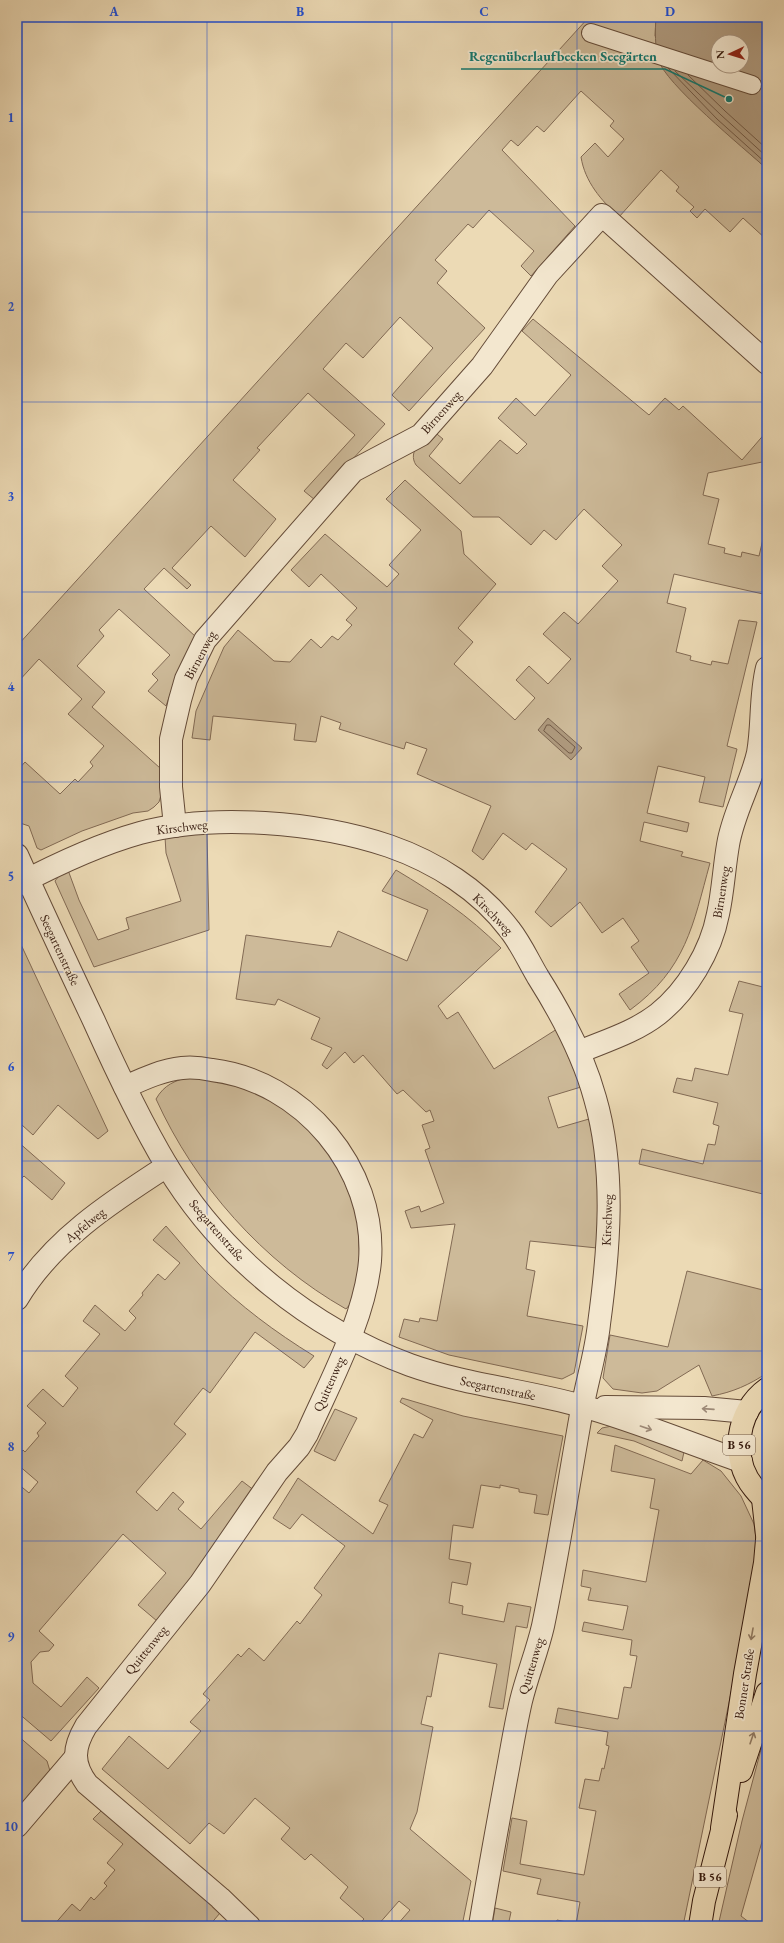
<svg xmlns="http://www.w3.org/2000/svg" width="784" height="1943" font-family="'EB Garamond',serif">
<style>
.green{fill:#cdba99;stroke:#826a54}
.water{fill:#ae997d;stroke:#7e6751;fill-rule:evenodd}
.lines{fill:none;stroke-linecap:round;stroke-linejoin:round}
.shore{stroke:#725a46;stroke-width:1}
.service-casing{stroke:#644b38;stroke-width:20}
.minor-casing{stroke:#644b38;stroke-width:24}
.primary-casing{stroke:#361b0f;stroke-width:24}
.service{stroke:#f3e7cf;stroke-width:18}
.minor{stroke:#f3e7cf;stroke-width:22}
.primary{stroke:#ecdab5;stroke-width:22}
.oneway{stroke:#9e8b79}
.oneway2{stroke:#917a62}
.grid{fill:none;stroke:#1d4ed8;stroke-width:1;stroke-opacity:0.55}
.labels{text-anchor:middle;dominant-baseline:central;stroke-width:3.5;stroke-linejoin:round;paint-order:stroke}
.shield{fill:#f3e7cf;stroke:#6f5849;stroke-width:1}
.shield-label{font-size:12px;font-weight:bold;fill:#361b0f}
.street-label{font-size:13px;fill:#361b0f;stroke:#f3e7cf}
.leader{fill:none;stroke:#0f766e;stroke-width:1.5}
.callout-dot{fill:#0f766e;stroke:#f3e7cf;stroke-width:1.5}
.callout-label{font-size:14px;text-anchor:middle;font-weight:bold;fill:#0f766e;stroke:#f3e7cf;stroke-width:3.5;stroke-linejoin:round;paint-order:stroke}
.neatline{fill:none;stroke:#1d4ed8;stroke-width:1.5}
.grid-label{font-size:13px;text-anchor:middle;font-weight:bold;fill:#1d4ed8}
</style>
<rect width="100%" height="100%" fill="#ecdab5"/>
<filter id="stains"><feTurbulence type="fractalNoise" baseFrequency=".005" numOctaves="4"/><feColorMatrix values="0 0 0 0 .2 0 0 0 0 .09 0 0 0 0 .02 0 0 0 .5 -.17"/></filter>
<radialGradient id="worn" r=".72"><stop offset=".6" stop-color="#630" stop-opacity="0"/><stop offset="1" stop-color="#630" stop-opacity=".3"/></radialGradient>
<g class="green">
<path d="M589,17h67l-1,19 90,113 22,20v71l-24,-22 -13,14 -25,-23 -8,9 -7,-7 4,-4 -18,-16 3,-4 -18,-17 -42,47c-18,-17 -34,-35 -38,-60l14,-14 13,14 16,-18 -14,-13 4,-5 -33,-30 -37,41 -7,-6 -19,20 -7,-6 -9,10 73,76 -44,50 -10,-10 13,-15 -45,-41 -16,18 -5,-4 -33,36 12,11 -10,12 48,45 -76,83 -17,-16 41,-47 -33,-31 -37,41 -17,-15 -23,26 62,55 -70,76 -11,-9 51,-56 -47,-42 -51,55 3,2 -27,30 43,39 -31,38 -34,-31 -39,42 19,17 -4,4 -23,-21 -20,21 52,48 -15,27 -15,42 -18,-15 10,-11 -6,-6 18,-19 -51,-46 -20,21 5,6 -27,30 28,26 -13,15 68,61 1,27 -2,7 -5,5 -6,4 -15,2 -51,18 -41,19 -4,-2 -8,-22 -12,-4v-51l8,-9 35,32 15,-15 3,3 15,-16 -3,-4 14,-16 -36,-32 14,-15 -43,-40 -22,24v-37z"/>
<path d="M533,319l116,96 16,-17 14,12 4,-4 59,54 25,-29v30l-59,12 -5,22 16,4 -11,45 17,4 -1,5 17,4 1,-5 17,4 8,-34v57l-4,15 -89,-20 -7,29 19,5 -10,44 15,4 -1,4 21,5 1,-4 16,3 11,-44 18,2 -30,124 10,3 -14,58 -24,-5 6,-25 -47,-11 -11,47 42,10 -2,9 -43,-10 -4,19 43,11 -2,4 29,7c-17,62 -24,106 -80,147l-11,-16 30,-21 -18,-26 8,-6 -16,-23 -21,15 -22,-31 -29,25 -16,-15 32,-43 -35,-26 -6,7 -23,-17 -20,27 -11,-9 19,-45 -74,-32 10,-25 -21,-7 -2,7 -65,-20 2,-6 -20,-7 -5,26 -22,-2 2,-16 -83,-8 -3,24 -18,-2 4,-27 28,-64 14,-17 36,31 16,1 21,-23 10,9 11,-12 6,4 14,-15 -6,-5 11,-12 -36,-34 -12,13 -18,-17 34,-36 62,53 12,-13 -10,-9 32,-35 -35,-31 19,-19 56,51 3,23 32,30 -38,44 15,14 -19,22 61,56 20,-22 -19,-18 13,-14 19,18 23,-25 -28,-25 21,-22 14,12 40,-43 -16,-15 20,-21 -38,-36 -28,31 -12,-10 -13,15 -32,-28h-26l-57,-52c-9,-14 7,-25 16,-35l11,9 -14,17 31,28 40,-44 17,14 10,-10 -29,-26 18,-20 19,18 36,-41 -49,-44z"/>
<path d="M207,832l2,98 -115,37 -39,-86c4,-5 7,-10 13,-11l11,30 19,40 31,-11 -3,-11 55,-17 -15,-48 -1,-16z"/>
<path d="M396,870c40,24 72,45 105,78l-63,58 9,13 11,-7 36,57 63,-40 24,58 -33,10 10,31 31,-9 7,36 2,30 -1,63 -67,-7 -4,28 9,2 -8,45 56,10 -9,47 -12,6 -113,-24 -50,-18 5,-18 15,3 1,-4 17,3 18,-97 -44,4 -6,-17 14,-5 2,6 23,-9 -19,-53 5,-2 -8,-23 12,-4 -4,-11 -4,2 -23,-22 -6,4 -34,-39 -9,8 -9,-11 -18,17 -5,-4 10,-17 -21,-9 9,-21 -42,-19 -3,6 -39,-6 10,-64 85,12 7,-16 69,30 21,-51 -46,-19z"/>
<path d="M17,936l91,195 -10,8 -40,-34 -25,30 -11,-10 -5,5z"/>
<path d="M739,981l28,7v207l-128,-31 3,-15 61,15 5,-20 7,1 4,-19 -6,-2 5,-21 -45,-11 4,-14 15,3 3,-13 33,7 15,-61 -14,-3z"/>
<path d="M191,1077l15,1 52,14 41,25 35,41 20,47 4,21 2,40 -9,37 -5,6c-83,-47 -151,-124 -190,-210 8,-14 19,-19 35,-22z"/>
<path d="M17,1141l48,42 -13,17 -28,-24 -7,7z"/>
<path d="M166,1226c14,16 27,32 42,48 32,32 67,58 106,82l-10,12 -49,-36 -45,61 -7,-5 -29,36 12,10 -50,58 21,19 16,-19 11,10 -6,7 23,20 41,-48 13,10 -35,53 -63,77 -19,-16 28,-32 -43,-39 -84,97 15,14 -5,6 -9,1 -9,10 2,21 28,24 26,-30 12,11 -48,53 -34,-29v-229l12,10 9,-11 -21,-18v-7l6,-7 2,2 14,-16 -2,-3 9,-10 -19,-17 16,-17 20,18 15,-19 -13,-12 35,-42 -17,-13 12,-16 30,26 11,-13 -7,-7 14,-16 -1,-2 16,-19 7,6 15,-17 -27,-23z"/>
<path d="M687,1271l80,20v82c-18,12 -34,19 -55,23l-13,-31 -42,26 -15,2 -29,-4 -10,-11 7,-43 58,12z"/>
<path d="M402,1398l61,18 100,20 -15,79 -14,-2 3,-18 -18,-3v-3l-19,-4v3l-19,-3 -8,43 -20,-3 -4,34 22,4 -4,22 -15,-3 -3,21 14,3 -1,8 42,8 4,-19 23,4 -4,21 -11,-2 -13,83 -14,-2 8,-43 -58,-11 -8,44 -4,-1 -6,28 12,3 -16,85 -7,17 61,52 -9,45h-66l14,-16 -11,-9 -22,25h-11l-5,-4 3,-3 -24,-21 8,-11 -37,-33 -6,6 -24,-21 9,-11 -35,-30 -31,36 -15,-11 -19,21 -88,-75 27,-33 39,33 33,-38 -11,-9 20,-22 -7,-6 35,-40 3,3 8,-9 15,13 33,-40 3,3 22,-29 -8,-7 31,-42 -43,-32 -12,15 -17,-11 25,-40 75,56 15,-29 -9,-4 35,-67 9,4 10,-18 -33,-18z"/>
<path d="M335,1409l22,9 -22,43 -21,-10z"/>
<path d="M612,1426l30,8 42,18 -2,9 -48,-20 -37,-8 5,-5z"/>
<path d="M615,1445l76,29 12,-14 18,11 20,25 13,28 2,14 -1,21 -17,100 -55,267h-128l2,-6 19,4 4,-22 -43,-8 4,-15 -38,-8 9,-53 15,3 -7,43 64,11 12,-64 -17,-3 6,-29 14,2 3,-13 2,1 5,-23 -3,-1 2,-13 -53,-9 3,-15 60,11 6,-32 7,1 6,-32 -7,-1 2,-15 -50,-9 2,-9 39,8 5,-24 -40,-6 3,-12 -10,-2 2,-16 63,12 13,-72 -9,-2 5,-29 -44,-8z"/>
<path d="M767,1727v97l-26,92 13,10h-36l24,-105z"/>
<path d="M17,1735l30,26 3,10 -33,43z"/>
<path d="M102,1810l84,70 34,33 -11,13h-156l19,-22 8,7 11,-14 3,3 13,-14 -3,-3 11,-13 -8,-7 16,-19 -30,-25z"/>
<path d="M495,1908l16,4 -3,14h-16z"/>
</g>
<g class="water">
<path d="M656,17h111v152c-22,-20 -103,-86 -109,-110 -3,-13 -3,-28 -2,-42zM718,42h24v24h-24z"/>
<path d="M548,718l34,30 -11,12 -33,-30z"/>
</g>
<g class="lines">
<g class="shore">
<path d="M668,68l49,51 50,45"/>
<path d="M675,71l46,44 46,42"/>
<path d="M688,75l37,36 42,38"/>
<path d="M547,725h3l25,22 -3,6h-3l-25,-22z"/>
</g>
<g class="service-casing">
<path id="service" d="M591,33l161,52"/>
</g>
<g class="minor-casing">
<g id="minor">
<path d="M175,826l-4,-39v-48l9,-39 6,-21 19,-39 148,-169 68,-36 61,-69 65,-91 55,-60 165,148"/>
<path d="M17,855c25,56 51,111 77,166 22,49 45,98 73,145 55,91 143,162 243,199 56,20 115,25 172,41 54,15 106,37 159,55"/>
<path d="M17,885c40,-21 80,-40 123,-52 72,-20 178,-11 249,13 46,16 91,44 121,84 11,14 19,32 28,47 24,38 45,77 57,121 21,72 14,152 4,226 -3,29 -12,57 -17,85 -13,72 -24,145 -39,217 -6,26 -16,50 -22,75 -6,26 -10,52 -15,78 -9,49 -18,98 -26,147"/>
<path d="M579,1052c26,-11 56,-20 79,-38 29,-23 53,-63 60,-100 5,-22 6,-46 10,-69 5,-32 23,-61 30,-92 5,-28 2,-57 9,-85"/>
<path d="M125,1087c18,-8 37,-17 57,-19 9,-1 20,0 30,2 90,11 165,98 158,191 -5,57 -40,121 -63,173l-8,13 -22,25 -77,112 -114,142c-13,22 -14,37 1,58l133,114 29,28"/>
<path d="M17,1299c34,-58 94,-97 150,-133"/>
<path d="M605,1407l99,1 43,4"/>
<path d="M17,1826l59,-69"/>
</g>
</g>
<g class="primary-casing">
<g id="primary">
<path d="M767,1389c-31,22 -37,70 -13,99 4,5 8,10 13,13"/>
<path d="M763,1499l4,36"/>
<path d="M741,1771l26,-78"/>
<path d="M722,1828l23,-154 20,-111 2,-23"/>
<path d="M700,1926l4,-25 22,-86"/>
</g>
</g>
<use href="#service" class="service"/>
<use href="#minor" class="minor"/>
<use href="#primary" class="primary"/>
</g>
<defs><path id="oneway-shaft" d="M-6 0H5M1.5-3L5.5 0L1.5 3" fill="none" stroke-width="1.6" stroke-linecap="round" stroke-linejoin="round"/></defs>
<g class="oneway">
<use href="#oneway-shaft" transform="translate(708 1409) rotate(-176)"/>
<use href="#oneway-shaft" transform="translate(646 1428) rotate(19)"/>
</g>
<g class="oneway2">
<use href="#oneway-shaft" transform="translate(752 1634) rotate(100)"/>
<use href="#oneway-shaft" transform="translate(752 1738) rotate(-71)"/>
</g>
<path class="grid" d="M207,17v1909M392,17v1909M577,17v1909M17,212h750M17,402h750M17,592h750M17,782h750M17,972h750M17,1161h750M17,1351h750M17,1541h750M17,1731h750"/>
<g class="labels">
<g class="shield">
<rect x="723" y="1435" width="32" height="20" rx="3"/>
<rect x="694" y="1867" width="32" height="20" rx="3"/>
</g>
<g class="shield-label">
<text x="739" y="1445">B 56</text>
<text x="710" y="1877">B 56</text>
</g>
<g class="street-label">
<text transform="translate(441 412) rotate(-48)">Birnenweg</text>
<text transform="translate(200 655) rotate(-62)">Birnenweg</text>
<text transform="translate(182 827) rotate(-7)">Kirschweg</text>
<text transform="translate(721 892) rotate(-81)">Birnenweg</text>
<text transform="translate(493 914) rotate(46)">Kirschweg</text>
<text transform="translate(60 950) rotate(65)">Seegartenstraße</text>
<text transform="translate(607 1220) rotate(-88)">Kirschweg</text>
<text transform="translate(85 1225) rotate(-39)">Apfelweg</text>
<text transform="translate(217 1230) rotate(49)">Seegartenstraße</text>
<text transform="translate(329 1384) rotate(-66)">Quittenweg</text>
<text transform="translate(498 1388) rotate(12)">Seegartenstraße</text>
<text transform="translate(146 1650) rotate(-51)">Quittenweg</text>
<text transform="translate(531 1666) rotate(-73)">Quittenweg</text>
<text transform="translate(744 1684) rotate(-81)">Bonner Straße</text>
</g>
</g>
<path class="leader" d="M729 99L665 69H461"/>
<circle class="callout-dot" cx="729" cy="99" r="4"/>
<g class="callout-label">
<text x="563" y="61">Regenüberlaufbecken Seegärten</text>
</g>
<rect width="784" height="1943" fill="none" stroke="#ecdab5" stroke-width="44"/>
<g transform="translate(730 54) rotate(266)"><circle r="19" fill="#f3e7cf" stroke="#a79582"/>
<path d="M0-3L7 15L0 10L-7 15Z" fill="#8f2418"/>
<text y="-6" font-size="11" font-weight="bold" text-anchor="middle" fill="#361b0f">N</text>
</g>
<rect x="22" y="22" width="740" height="1899" class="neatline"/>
<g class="grid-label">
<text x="114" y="16">A</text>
<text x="300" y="16">B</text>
<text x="484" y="16">C</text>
<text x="670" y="16">D</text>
<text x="11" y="122">1</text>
<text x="11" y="311">2</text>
<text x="11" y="501">3</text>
<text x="11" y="691">4</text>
<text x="11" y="881">5</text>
<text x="11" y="1071">6</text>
<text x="11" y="1261">7</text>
<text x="11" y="1451">8</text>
<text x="11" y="1641">9</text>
<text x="11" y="1831">10</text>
</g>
<rect width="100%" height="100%" filter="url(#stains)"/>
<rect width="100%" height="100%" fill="url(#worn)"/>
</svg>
